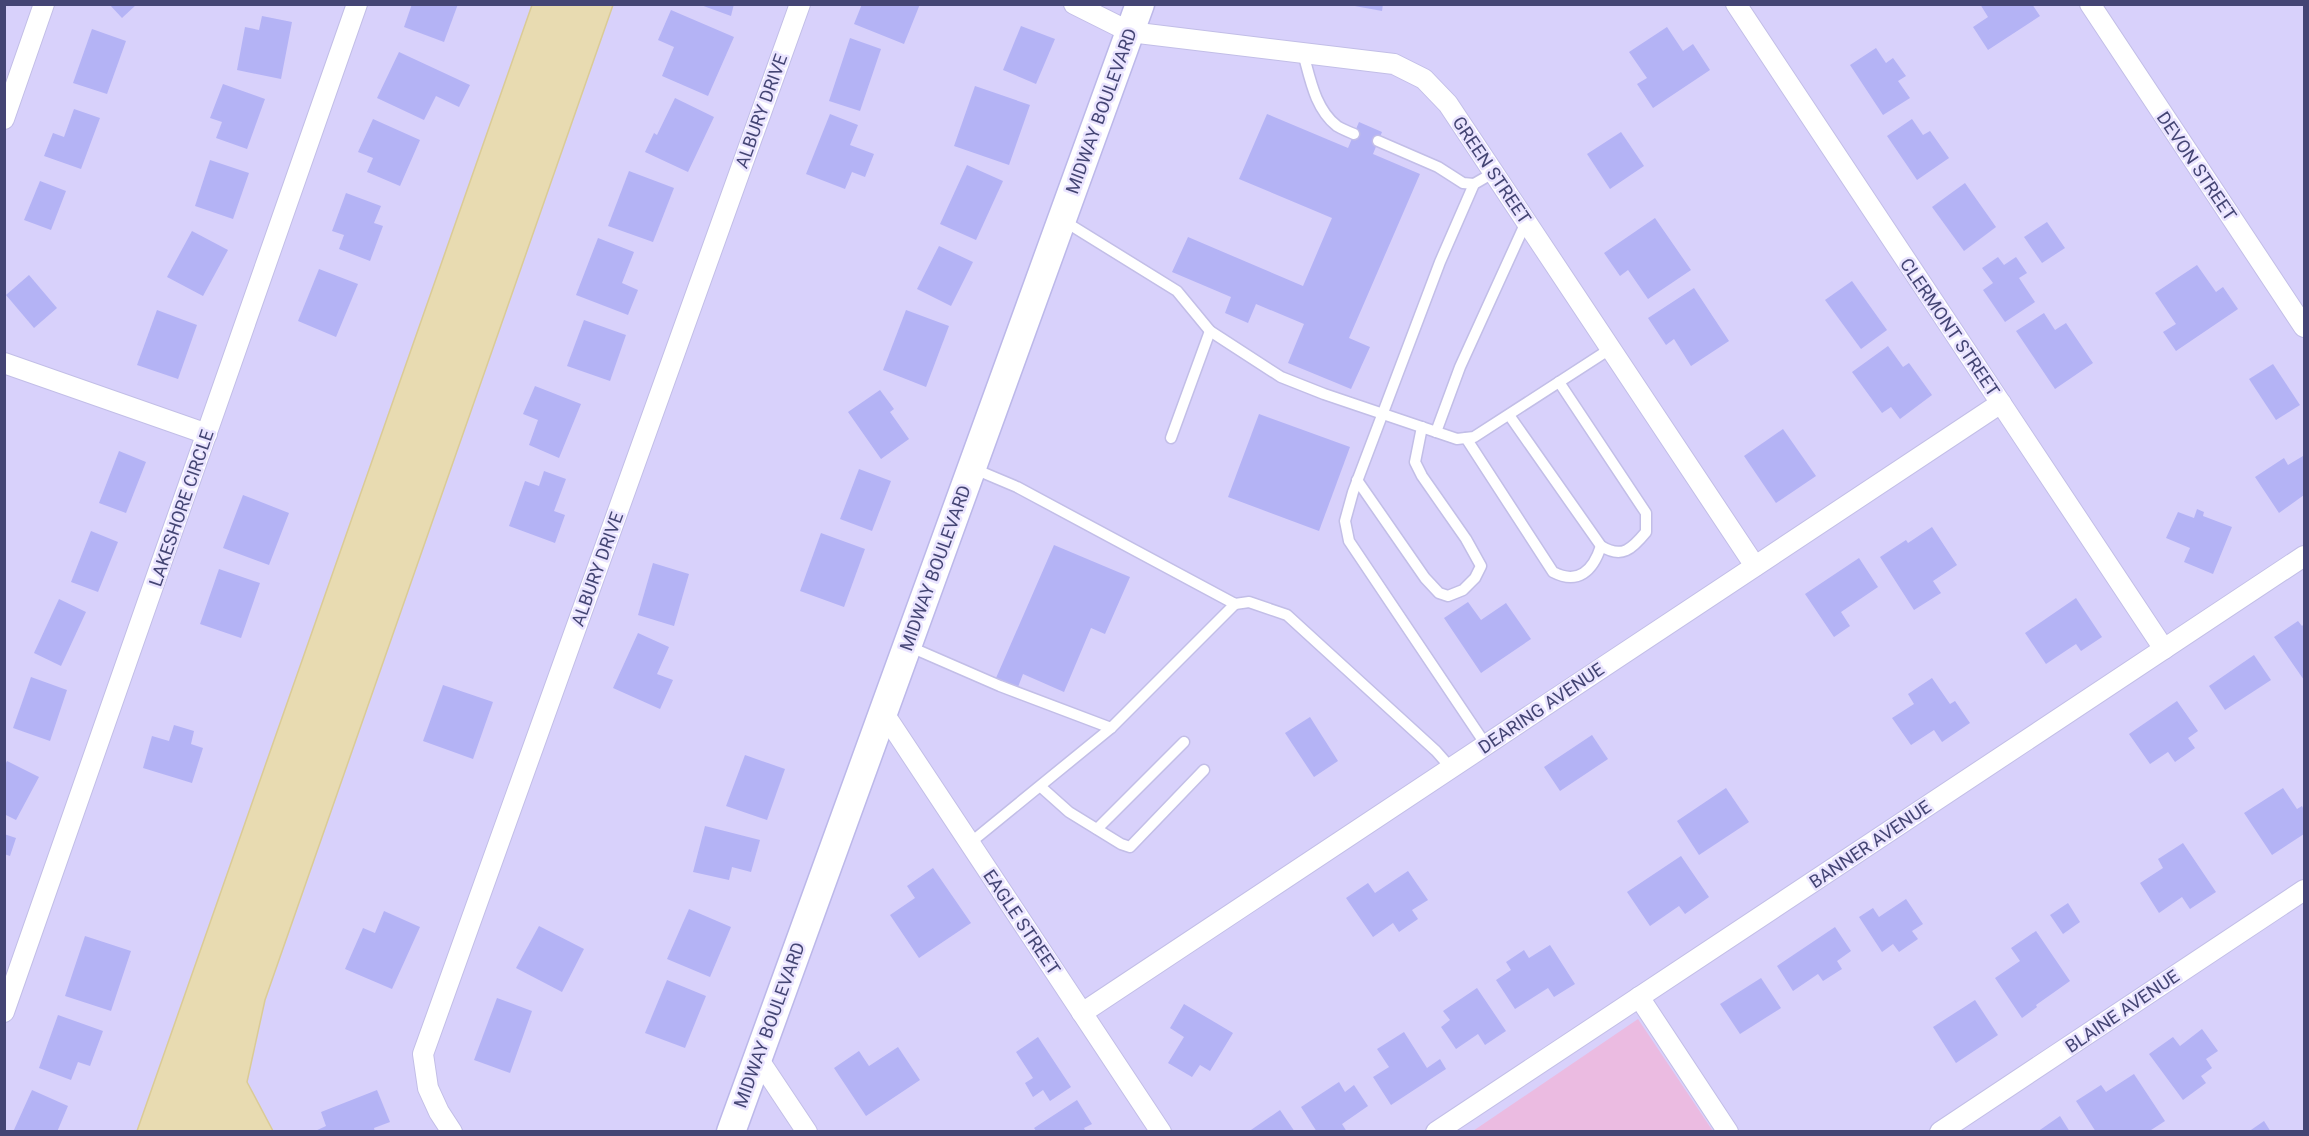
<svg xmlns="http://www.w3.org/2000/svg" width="2309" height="1136" font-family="Roboto,sans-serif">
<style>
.residential{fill:#d8d1fb}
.green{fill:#ebbbe1}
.water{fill:#e8dbb1;stroke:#dacb96;stroke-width:1.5}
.building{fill:#b4b3f5}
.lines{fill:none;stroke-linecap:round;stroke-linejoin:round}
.lane-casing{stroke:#c2bee7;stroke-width:13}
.street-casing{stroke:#c2bee7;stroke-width:22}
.secondary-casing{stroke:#bcb8e9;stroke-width:31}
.lane{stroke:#fff;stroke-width:10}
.street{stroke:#fff;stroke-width:20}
.secondary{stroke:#fff;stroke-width:28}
.labels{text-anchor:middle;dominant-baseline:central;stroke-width:5;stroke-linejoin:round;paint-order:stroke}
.street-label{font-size:18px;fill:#444574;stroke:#eae4ff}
</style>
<rect width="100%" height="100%" fill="#e4ddfe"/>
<g class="residential">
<path d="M5,5h527l-395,1126 -132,1z"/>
<path d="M613,5h1691v1126h-591l-75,-111 -165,112h-1200l-26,-50 18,-82z"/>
</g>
<path class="green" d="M1638,1019l75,112h-240z"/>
<path class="water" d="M532,5h81l-348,995 -18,82 26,49h-136z"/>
<g class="building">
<path d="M109,4h28l-15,14z"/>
<path d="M412,4h46l-14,38 -40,-15z"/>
<path d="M698,4h36l-3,12z"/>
<path d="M862,4h58l-16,40 -50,-20z"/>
<path d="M1344,4h39l-1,7z"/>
<path d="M1980,4h52l8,12 -52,34 -15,-23 15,-10z"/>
<path d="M671,10l63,27 -26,59 -46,-20 12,-29 -16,-7z"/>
<path d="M262,16l30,6 -11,57 -44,-9 8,-43 14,3z"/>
<path d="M1021,26l34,13 -19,45 -33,-14z"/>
<path d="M1667,27l16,24 10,-7 17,26 -57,38 -16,-24 10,-6 -18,-26z"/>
<path d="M92,29l34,12 -19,53 -34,-11z"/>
<path d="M850,38l31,11 -21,62 -31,-10z"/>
<path d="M1876,48l10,15 7,-5 13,18 -8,5 12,17 -27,17 -33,-50z"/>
<path d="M399,52l71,33 -11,22 -23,-11 -12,24 -47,-22z"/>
<path d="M223,84l42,15 -18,50 -31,-11 6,-16 -12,-4z"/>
<path d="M975,86l55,19 -21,60 -55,-19z"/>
<path d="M675,98l39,19 -26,55 -43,-20 9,-19 3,2z"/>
<path d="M74,109l26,9 -19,51 -37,-13 9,-23 11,4z"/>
<path d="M830,114l28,11 -8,20 24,9 -9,23 -13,-5 -7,17 -39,-15z"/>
<path d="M1267,114l81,34 11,-26 23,10 -9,22 47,20 -71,164 21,9 -19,42 -63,-26 16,-39 -48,-20 -8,19 -23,-10 6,-16 -59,-25 16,-35 115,49 29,-68 -93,-39z"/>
<path d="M373,119l47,21 -20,46 -33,-14 6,-14 -15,-6z"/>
<path d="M1912,119l11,16 7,-4 19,27 -32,22 -30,-44z"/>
<path d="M1621,132l23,34 -34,23 -23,-35z"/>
<path d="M210,160l39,13 -16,46 -38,-13z"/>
<path d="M967,165l36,16 -27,59 -36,-16z"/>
<path d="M629,171l45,17 -21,54 -45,-16z"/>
<path d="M40,181l26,10 -15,39 -27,-10z"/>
<path d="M1965,183l31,44 -32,24 -32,-44z"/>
<path d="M346,193l35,13 -7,17 9,3 -13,35 -31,-12 5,-14 -12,-4z"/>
<path d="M1655,218l36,52 -43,29 -20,-29 -8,6 -16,-23z"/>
<path d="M2047,222l18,26 -23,15 -18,-26z"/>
<path d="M192,231l36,19 -25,46 -36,-19z"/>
<path d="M598,238l36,14 -12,31 16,7 -10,25 -52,-20z"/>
<path d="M939,246l34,16 -22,44 -34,-17z"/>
<path d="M1998,257l6,8 12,-8 11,16 -8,5 16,24 -30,20 -22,-32 10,-7 -11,-15z"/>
<path d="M2197,265l19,27 7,-5 15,22 -62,42 -13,-19 13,-8 -21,-31z"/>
<path d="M319,269l39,15 -22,53 -38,-16z"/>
<path d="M29,275l28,33 -23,20 -28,-33z"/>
<path d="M1852,281l35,49 -26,19 -36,-49z"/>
<path d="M1694,288l35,53 -38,25 -17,-27 -8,6 -18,-27z"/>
<path d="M157,310l40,15 -19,54 -41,-14z"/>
<path d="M906,310l43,16 -23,61 -43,-17z"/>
<path d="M2044,313l11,17 11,-7 27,40 -38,26 -39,-58z"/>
<path d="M584,320l42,15 -16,46 -43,-15z"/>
<path d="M1888,346l15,21 6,-4 23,32 -32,24 -9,-12 -9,6 -30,-41z"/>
<path d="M2273,364l27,41 -24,15 -27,-41z"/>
<path d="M535,386l46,18 -22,54 -30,-13 9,-25 -15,-6z"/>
<path d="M880,390l14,19 -4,3 19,27 -28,20 -33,-47z"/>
<path d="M1259,414l91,33 -31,84 -91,-34z"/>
<path d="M1783,429l33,47 -40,27 -32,-47z"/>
<path d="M119,451l27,11 -20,51 -27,-10z"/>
<path d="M2303,456l1,39 -25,18 -24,-36 29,-19 4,7z"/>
<path d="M859,469l32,12 -19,50 -32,-12z"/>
<path d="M544,471l22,8 -12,32 11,4 -10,28 -46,-17 16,-45 14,5z"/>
<path d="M243,495l46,18 -20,52 -46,-17z"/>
<path d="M2197,509l7,3 -1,4 29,11 -19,47 -29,-12 6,-14 -24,-10 12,-26 16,6z"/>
<path d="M1932,527l25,38 -24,16 8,12 -27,17 -34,-53 26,-17 2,3z"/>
<path d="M91,531l27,11 -20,50 -27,-10z"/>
<path d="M821,533l44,16 -21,58 -44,-16z"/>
<path d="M1054,545l76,32 -25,57 -14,-6 -27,64 -41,-18 -5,13 -22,-9z"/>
<path d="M1859,558l19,29 -37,25 9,14 -16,11 -29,-43z"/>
<path d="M653,563l36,11 -15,52 -36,-11z"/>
<path d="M219,569l41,14 -19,55 -41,-14z"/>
<path d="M2076,598l26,39 -21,14 -5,-7 -30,20 -21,-31z"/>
<path d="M59,599l27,13 -25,54 -27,-13z"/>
<path d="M1468,602l13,18 25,-17 25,36 -50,34 -37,-55z"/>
<path d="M2298,621l4,5 2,-2v56l-30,-43z"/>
<path d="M638,633l31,14 -12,27 16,6 -13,29 -47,-21z"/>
<path d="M2254,655l17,25 -46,30 -16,-24z"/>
<path d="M31,677l36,13 -17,51 -37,-13z"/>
<path d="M1932,678l18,26 5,-3 15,22 -28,19 -8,-12 -23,15 -19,-27 22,-14 -6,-10z"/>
<path d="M443,685l50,17 -20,57 -50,-18z"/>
<path d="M2177,701l21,30 -10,7 7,10 -20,14 -7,-10 -18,12 -21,-30z"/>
<path d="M1310,717l28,44 -24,16 -29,-44z"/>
<path d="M174,725l20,6 -3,13 12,4 -11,35 -49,-15 9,-32 17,5z"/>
<path d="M1592,735l16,24 -48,32 -16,-24z"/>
<path d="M745,755l40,14 -18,51 -41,-14z"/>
<path d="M7,761l32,16 -23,43 -12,-6v-47z"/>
<path d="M1726,788l23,34 -50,33 -22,-34z"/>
<path d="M2283,788l14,21 5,-3 2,4v24l-32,21 -28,-42z"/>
<path d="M705,826l55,14 -9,32 -19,-5 -3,13 -36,-8z"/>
<path d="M4,834l12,4 -6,18 -6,-2z"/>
<path d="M2183,843l33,49 -26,17 -8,-12 -23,16 -19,-30 23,-15 -5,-9z"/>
<path d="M1681,856l28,41 -24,17 -6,-8 -29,20 -23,-34z"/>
<path d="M933,868l38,55 -52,35 -29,-43 25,-17 -8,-12z"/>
<path d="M1408,871l20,29 -16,10 6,9 -19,13 -6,-9 -20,14 -27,-39 22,-15 7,10z"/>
<path d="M1906,899l17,25 -11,7 6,8 -19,13 -6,-8 -11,8 -23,-35 14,-9 6,9z"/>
<path d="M2068,903l12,19 -17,12 -13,-19z"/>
<path d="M689,909l42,18 -21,50 -43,-18z"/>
<path d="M384,911l36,16 -28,62 -47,-20 18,-41 12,5z"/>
<path d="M539,926l45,23 -22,43 -46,-24z"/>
<path d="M1835,927l16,24 -14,10 5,8 -19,12 -5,-7 -25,17 -16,-25z"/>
<path d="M2036,931l34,50 -34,24 1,2 -15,11 -27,-40 25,-17 -9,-13z"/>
<path d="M85,936l46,15 -20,60 -46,-15z"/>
<path d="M1550,945l25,39 -21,13 -6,-9 -33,21 -19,-29 15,-10 -5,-8 18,-12 5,8z"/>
<path d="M1761,978l20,30 -41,26 -20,-30z"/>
<path d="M667,980l39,16 -21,52 -40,-15z"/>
<path d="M1477,988l29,43 -21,14 -7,-11 -22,15 -15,-22 9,-7 -7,-9z"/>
<path d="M497,998l35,13 -22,62 -36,-13z"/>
<path d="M1975,1000l23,35 -42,28 -23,-36z"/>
<path d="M1184,1004l49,29 -23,38 -10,-6 -8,12 -24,-14 16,-26 -14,-9z"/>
<path d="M58,1015l45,16 -13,35 -12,-4 -7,18 -32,-12z"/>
<path d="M2202,1029l16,22 -12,8 6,9 -11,8 5,7 -23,17 -34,-46 24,-17 7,9z"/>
<path d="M1404,1032l23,36 13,-9 6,10 -55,36 -18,-28 16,-10 -12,-18z"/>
<path d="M1038,1037l33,50 -21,14 -7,-11 -10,7 -8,-14 8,-5 -17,-26z"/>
<path d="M898,1047l22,33 -54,36 -32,-48 25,-17 10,15z"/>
<path d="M2134,1074l31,47 -17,11h-52l-20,-31 25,-16 5,7z"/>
<path d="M1339,1082l6,10 9,-7 14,21 -26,18 5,8h-30l-16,-25z"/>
<path d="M32,1090l36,16 -11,26h-44z"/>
<path d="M377,1090l13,32 -16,6 1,4h-62l13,-6 -5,-14z"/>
<path d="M1077,1100l15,24 -8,4 2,4h-49l-3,-4z"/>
<path d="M1280,1110l15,22h-47z"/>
<path d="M2060,1116l10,16h-33z"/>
<path d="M2264,1121l7,11h-23z"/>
</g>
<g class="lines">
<g class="lane-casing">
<g id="lane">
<path d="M1303,53c7,25 12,56 34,73 5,3 12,6 17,8"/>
<path d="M1378,141l60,26 25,16 11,1"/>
<path d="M1064,221l113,70 33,40 71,46 43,17 133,45 17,-2 136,-88"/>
<path d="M1509,415l92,131c21,13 31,3 45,-14v-19l-87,-131"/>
<path d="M1436,432l24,-65 66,-145"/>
<path d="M1171,438l39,-107"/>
<path d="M1466,438l87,134c25,13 40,-1 48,-26"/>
<path d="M972,468l45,19 218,117 14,-2 38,13 149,136 15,17"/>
<path d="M1357,480l68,98 14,15 9,3 15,-6 12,-12 6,-12 -15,-27 -44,-63 -7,-14 7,-35"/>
<path d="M908,646l92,40 111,42"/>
<path d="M1486,745l-137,-204 -4,-20 8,-29 87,-230 34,-78 19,-11"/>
<path d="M1041,787l28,25 52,32 9,3 74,-77"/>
<path d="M1097,829l87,-87"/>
<path d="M970,843l141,-115 124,-124"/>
</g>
</g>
<g class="street-casing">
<g id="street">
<path d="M1074,4l56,28 264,32 30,15 24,25 307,462"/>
<path d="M1736,4l428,645"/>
<path d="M2090,4l214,323"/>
<path d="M4,119l40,-115"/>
<path d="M4,363l203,71"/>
<path d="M883,712l278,420"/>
<path d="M1639,997l89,135"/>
<path d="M4,1012l353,-1008"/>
<path d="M1082,1013l919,-610"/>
<path d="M757,1057l50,75"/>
<path d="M452,1132l-13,-20 -11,-24 -5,-34 377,-1050"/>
<path d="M1436,1132l868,-576"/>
<path d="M1940,1132l364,-242"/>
</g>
</g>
<g class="secondary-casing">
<path id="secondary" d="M731,1132l409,-1128"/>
</g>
<use href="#lane" class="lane"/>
<use href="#street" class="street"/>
<use href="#secondary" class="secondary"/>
</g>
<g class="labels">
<g class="street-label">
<text transform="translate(761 111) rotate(-70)">ALBURY DRIVE</text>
<text transform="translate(1101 111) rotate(-70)">MIDWAY BOULEVARD</text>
<text transform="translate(2197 166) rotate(56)">DEVON STREET</text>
<text transform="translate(1492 170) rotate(56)">GREEN STREET</text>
<text transform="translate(1950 327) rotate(56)">CLERMONT STREET</text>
<text transform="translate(181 508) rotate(-71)">LAKESHORE CIRCLE</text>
<text transform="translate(935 568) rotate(-70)">MIDWAY BOULEVARD</text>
<text transform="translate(597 569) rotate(-70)">ALBURY DRIVE</text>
<text transform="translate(1541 708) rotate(-34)">DEARING AVENUE</text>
<text transform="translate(1870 844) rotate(-34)">BANNER AVENUE</text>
<text transform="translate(1022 922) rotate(56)">EAGLE STREET</text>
<text transform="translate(2122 1011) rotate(-34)">BLAINE AVENUE</text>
<text transform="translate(769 1025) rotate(-70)">MIDWAY BOULEVARD</text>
</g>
</g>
<rect width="2309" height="1136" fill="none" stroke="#444574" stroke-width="12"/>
</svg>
